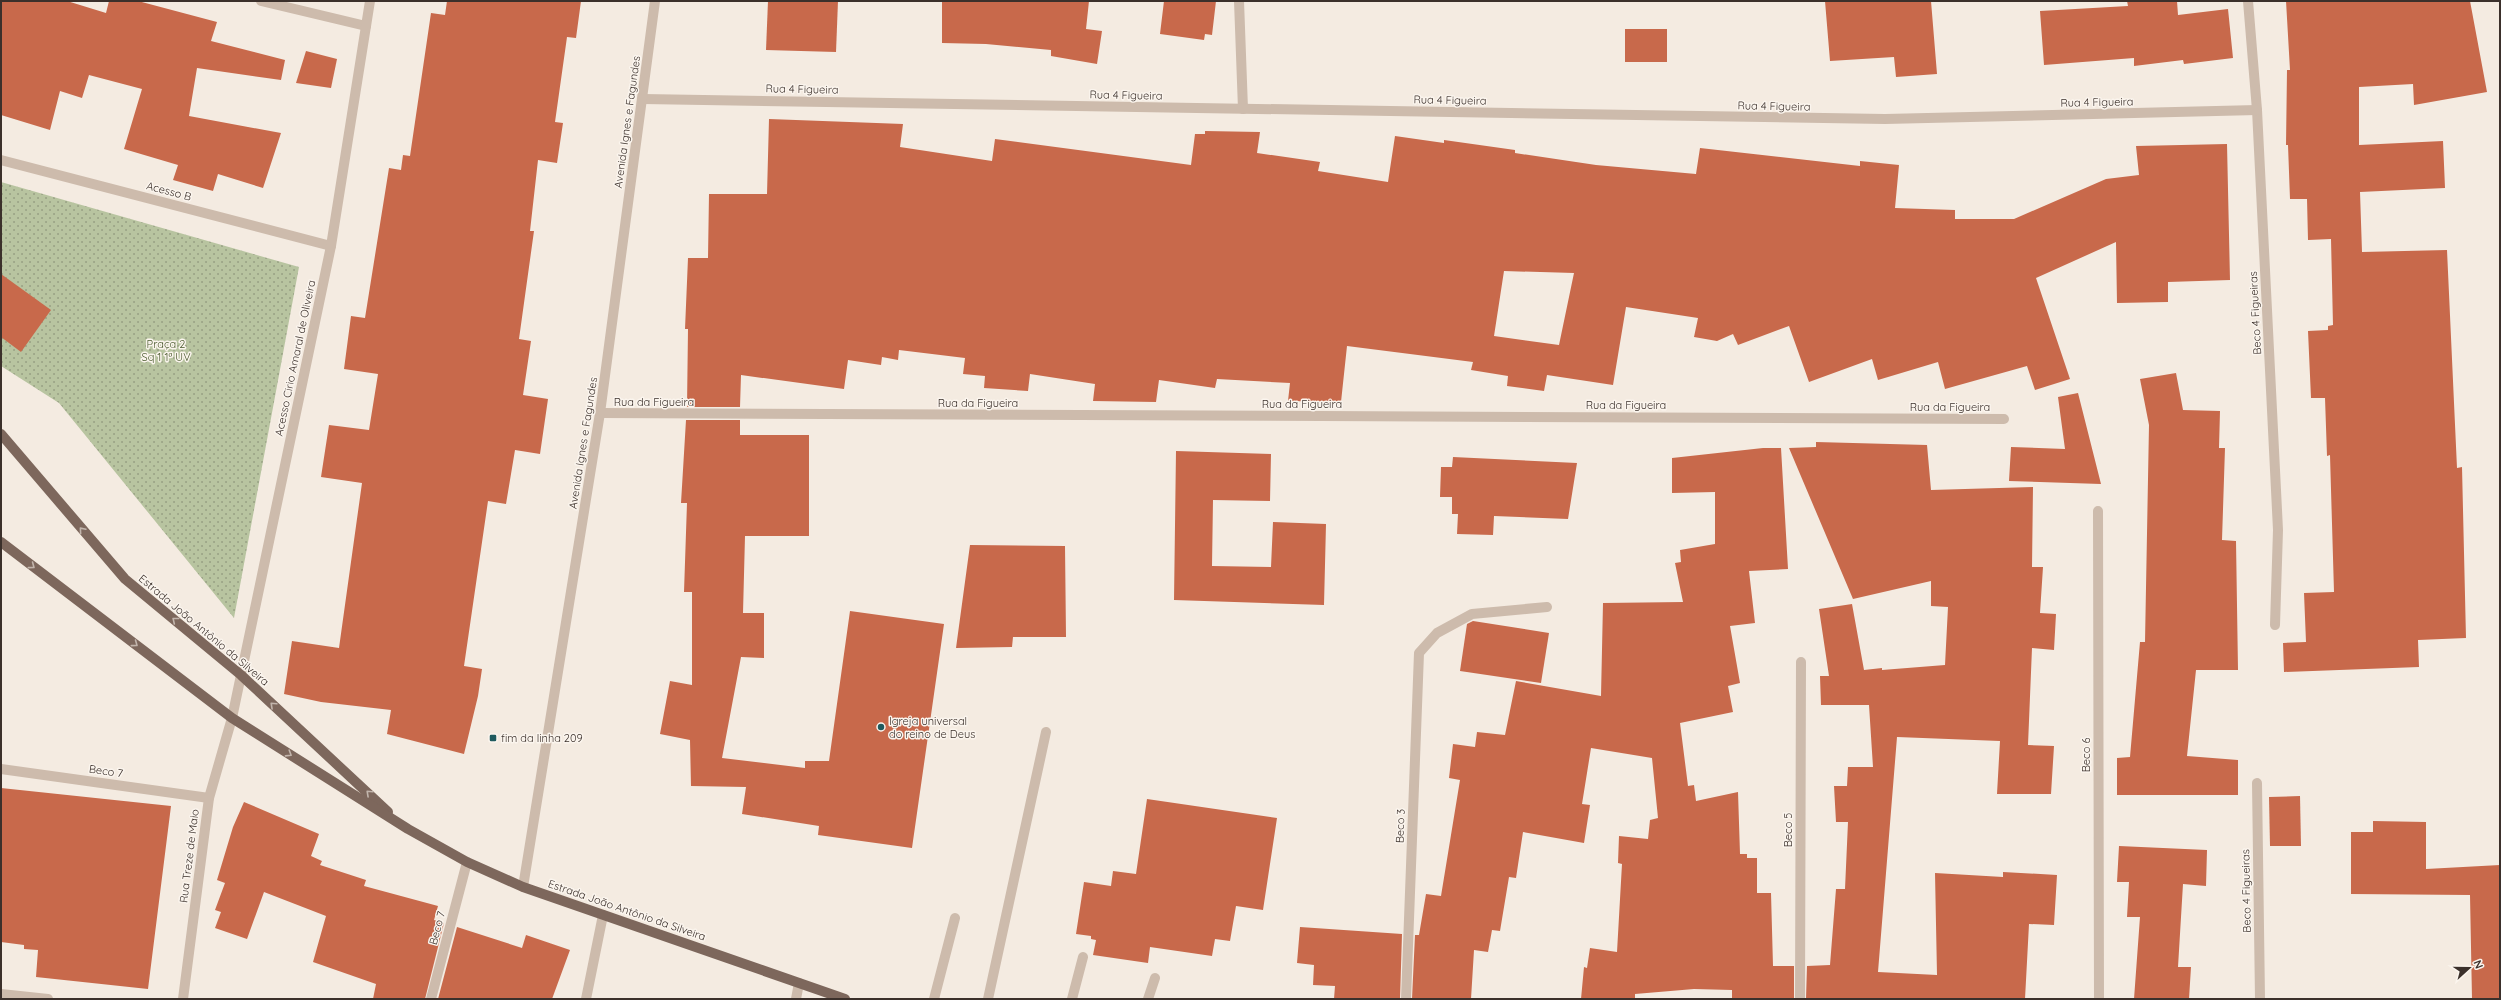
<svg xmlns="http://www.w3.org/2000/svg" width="2501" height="1000" font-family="Quicksand,sans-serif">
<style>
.green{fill:url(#green-dots)}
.building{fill:#c8694b;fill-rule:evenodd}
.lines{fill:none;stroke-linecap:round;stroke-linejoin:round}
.minor{stroke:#cdbbac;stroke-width:10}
.major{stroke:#7d675c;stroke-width:10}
.oneway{stroke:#c2b5ac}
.poi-dot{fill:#1f5a5e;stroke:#fbf5ee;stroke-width:1.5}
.labels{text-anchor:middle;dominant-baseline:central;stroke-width:3;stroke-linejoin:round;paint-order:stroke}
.street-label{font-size:11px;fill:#3b302b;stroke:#fbf5ee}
.park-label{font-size:11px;fill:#4a5a2e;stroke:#fbf5ee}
.poi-label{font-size:11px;fill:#3b302b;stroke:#fbf5ee;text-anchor:start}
</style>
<defs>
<pattern id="green-dots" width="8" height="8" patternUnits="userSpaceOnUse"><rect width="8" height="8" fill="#b8c4a0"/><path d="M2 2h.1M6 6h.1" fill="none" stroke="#97a083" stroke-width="1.8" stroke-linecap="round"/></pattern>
</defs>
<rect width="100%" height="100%" fill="#f4ebe1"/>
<path class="green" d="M1,182l298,85 -65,351 -175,-215 -58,-37z"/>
<g class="building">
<path d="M1,1h66l39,12 3,-12h29l79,21 -6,19 74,19 -4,20 -84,-12 -8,48 92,17 -18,55 -45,-14 -5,17 -40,-11 5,-15 -54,-16 18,-60 -53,-14 -7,23 -22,-7 -10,39 -49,-15z"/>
<path d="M447,1h134l-5,37 -9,-1 -12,85 8,1 -6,40 -19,-3 -8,71h4l-15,108 12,2 -8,54 25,4 -8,55 -25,-4 -9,54 -18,-3 -24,165 18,3 -4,27 -14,58 -77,-20 4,-24 -70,-8 -37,-8 8,-53 47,7 23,-165 -41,-6 8,-52 40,5 9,-56 -34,-5 7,-53 14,2 24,-150 12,2 2,-15 7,1 21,-143 14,2z"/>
<path d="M768,1h70l-2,51 -70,-2z"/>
<path d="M942,1h147l-3,28 16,2 -5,33 -46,-8v-6l-65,-6 -44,-1z"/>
<path d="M1164,1h52l-4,34 -7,-1 -1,6 -44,-6z"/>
<path d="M1825,1h106l6,73 -41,3 -2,-20 -64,4z"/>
<path d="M2127,1h50l1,14 50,-6 5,49 -49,6 -1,-4 -49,6v-8l-90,7 -4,-54 88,-5z"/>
<path d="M2286,1h184l17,91 -73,13 -1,-21 -54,3v58l84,-4 2,47 -85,4 2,60 85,-2 10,218 5,-1 4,171 -48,2 1,27 -135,5 -1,-29 23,-1 -2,-49 30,-1 -4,-137 -3,1 -2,-58h-14l-3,-67 20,-1v-4l5,-1 -2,-86 -23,1 -1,-41h-17l-2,-54h-2l1,-75h3z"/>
<rect x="1625" y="29" width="42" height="33"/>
<path d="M306,51l31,8 -6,29 -35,-5z"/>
<path d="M769,119l134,5 -3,23 92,14 3,-22 196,26 4,-31h10v-3l55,1 -3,21 63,9 -2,9 70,11 7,-46 49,7v-3l71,10v3l81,12 100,9 4,-26 160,18v-5l39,4 -4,43 60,2v9h59l92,-40 33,-4 -3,-29 91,-2 3,136 -62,2v20l-51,1 -1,-61 -80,36 34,101 -35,11 -8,-24 -82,23 -7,-27 -60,18 -6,-21 -63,23 -20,-56 -51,19 -5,-11 -16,7 -23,-4 4,-19 -72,-11 -13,78 -66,-10 -3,16 -37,-5 1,-10 -37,-6 2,-8 -126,-16 -6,56 -53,-1 2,-18 -73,-4 -2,9 -56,-8 -3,22 -63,-1 2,-17 -65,-10 -2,17 -44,-3 1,-12 -22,-2 2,-16 -66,-8 -1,10 -16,-3 -1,8 -33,-5 -4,29 -103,-14 -1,32h-53l1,-78h-3l3,-71h20l1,-64h58zM1504,271l70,2 -15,72 -65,-9z"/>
<path d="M1,274l50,36 -30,42 -20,-15z"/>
<path d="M2176,373l7,37 37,1 -1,37h6l-3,92 14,1 2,129h-42l-9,86 51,4v35h-121v-37l13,-1 10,-115h5l4,-217 -9,-46z"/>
<path d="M2078,393l23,91 -92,-3 2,-34 54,2 -7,-52z"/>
<path d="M686,420h54v15h69v101h-64l-2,77h21v45l-23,-1 -19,101 83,10v-7h24l21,-150 94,13 -32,224 -94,-13 1,-9 -77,-12 4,-27 -55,-1 -1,-46 -30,-6 10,-53 22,4v-93h-8l3,-89h-6z"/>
<path d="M1816,442l111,3 4,45 102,-3 -1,80h11l-3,46 16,1 -2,36 -22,-2 -4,97 26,1 -3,48h-54l3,-53 -103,-4 -19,235 59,3 -2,-102 68,4v-5l54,3 -3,50 -25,-1 -4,75h-88v-10v10h-131l1,-33 23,-1 6,-76h9l3,-67h-12l-2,-36h13l1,-19h25l-4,-62h-48l-1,-29h9l-10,-67 33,-5 12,66 18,-2v2l63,-5 3,-58 -17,-1v-25l-78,18 -64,-151 27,-1z"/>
<path d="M1763,448h18l7,121 -39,2 6,52 -25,3 10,57 -12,3 5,26 -53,11 8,63 6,-1 2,16 42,-9 2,62h7v4h10v35h14l2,73h21v33h-62v-9l-38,-1 -59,5v5h-54l3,-32 3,1 3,-20 27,4 5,-88 -4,-1 1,-27 29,3 2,-19 8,-2 -6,-60 -61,-10 -9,56 8,1 -6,38 -61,-11 -7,46 -7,-1 -9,54 -8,-1 -4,22 -14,-2 -3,49h-59l3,-64h4l7,-41 15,2 19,-116 -11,-2 4,-34 22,3 2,-15 28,3 11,-54 85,15 2,-93 80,-1 -8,-39 6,-1 -1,-12 35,-6v-52l-43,1v-35z"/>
<path d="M1176,451l95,3 -1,47 -57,-1 -1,66 59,1 2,-45 53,2 -2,81 -150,-5z"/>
<path d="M1453,457l124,6 -9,56 -74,-3 -1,19 -36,-1 1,-20h-6v-17h-12l1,-30h11z"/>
<path d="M970,545l95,1 1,91h-53l-1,10 -56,1z"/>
<path d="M1473,621l76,12 -8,50 -81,-12 7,-47z"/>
<path d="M1,788l170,18 -23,183 -112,-12 2,-27 -14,-1v-4l-23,-3z"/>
<path d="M2300,796l1,50h-31l-1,-49z"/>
<path d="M1147,799l130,19 -14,92 -27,-4 -6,35 -15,-2 -3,17 -62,-9 -2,16 -55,-8 3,-15 -5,-1v-3l-15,-2 8,-52 27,4 2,-15 23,3z"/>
<path d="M244,802l75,32 -8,22 11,5 -2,4 46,15 -2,6 74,20 -4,14 10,3 -19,76h-52l3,-15 -63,-22 13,-46 -62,-24 -17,47 -32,-11 6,-16 -6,-2 10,-27 -8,-3 16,-53z"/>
<path d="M2373,821l53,1v47l74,-4v134h-28l-2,-104 -119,-1v-62h22z"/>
<path d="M2119,846l88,4 -1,36 -23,-2 -5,83h13l-2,32h-55l6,-82h-13l2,-35h-12z"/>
<path d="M457,927l65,21 4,-13 44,15 -18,49h-114z"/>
<path d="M1300,927l102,7 -2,65h-66l1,-13 -22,-1 1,-20 -17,-2z"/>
</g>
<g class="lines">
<g class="minor">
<path d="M261,1l105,25"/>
<path d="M1239,1l4,108"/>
<path d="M2248,1l9,109 21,420 -3,95"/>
<path d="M643,99l1242,20 372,-9"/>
<path d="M1,160l330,86"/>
<path d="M600,413l1404,6"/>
<path d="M2098,511l1,488"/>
<path d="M1,769l208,29"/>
<path d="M2257,783l3,216"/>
<path d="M523,887l77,-474 55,-412"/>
<path d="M1,994l47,5"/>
<path d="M183,999l26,-201 23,-80 99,-472 39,-245"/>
<path d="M431,999l36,-137"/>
<path d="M586,999l17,-84"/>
<path d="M796,999l3,-16"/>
<path d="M934,999l21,-81"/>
<path d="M988,999l58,-267"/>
<path d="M1072,999l11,-42"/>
<path d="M1148,999l7,-21"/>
<path d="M1406,999l13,-346 18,-20 35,-19 75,-7"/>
<path d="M1800,999l1,-337"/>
</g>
<g class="major">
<path d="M1,434l124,145 116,96 147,137"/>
<path d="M1,542l231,176 176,111 59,33 56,25 322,112"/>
</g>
</g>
<defs><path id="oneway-chevron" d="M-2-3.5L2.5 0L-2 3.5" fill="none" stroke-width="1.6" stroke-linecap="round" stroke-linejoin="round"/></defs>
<g class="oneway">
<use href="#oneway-chevron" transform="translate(82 530) rotate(-131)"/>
<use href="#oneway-chevron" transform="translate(32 566) rotate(37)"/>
<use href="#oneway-chevron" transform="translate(175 620) rotate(-141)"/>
<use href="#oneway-chevron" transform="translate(135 644) rotate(37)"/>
<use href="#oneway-chevron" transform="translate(273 705) rotate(-137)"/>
<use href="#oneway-chevron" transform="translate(289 754) rotate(32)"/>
<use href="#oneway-chevron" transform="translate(369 793) rotate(-137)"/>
</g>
<g class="poi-dot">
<circle cx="881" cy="727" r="4"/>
<rect x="489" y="734" width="8" height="8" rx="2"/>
</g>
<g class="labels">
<g class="street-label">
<text transform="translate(802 89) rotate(1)">Rua 4 Figueira</text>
<text transform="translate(1126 95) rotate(1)">Rua 4 Figueira</text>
<text transform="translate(1450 100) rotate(1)">Rua 4 Figueira</text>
<text transform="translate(2097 102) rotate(-1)">Rua 4 Figueira</text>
<text transform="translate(1774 106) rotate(1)">Rua 4 Figueira</text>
<text transform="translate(627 122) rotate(-82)">Avenida Ignes e Fagundes</text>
<text transform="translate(169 191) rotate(15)">Acesso B</text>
<text transform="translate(2255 313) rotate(-93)">Beco 4 Figueiras</text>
<text transform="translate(295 358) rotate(-78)">Acesso Cirio Amaral de Oliveira</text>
<text x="654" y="402">Rua da Figueira</text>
<text x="978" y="403">Rua da Figueira</text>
<text x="1302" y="404">Rua da Figueira</text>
<text x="1626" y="405">Rua da Figueira</text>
<text x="1950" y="407">Rua da Figueira</text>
<text transform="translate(583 443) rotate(-81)">Avenida Ignes e Fagundes</text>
<text transform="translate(204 630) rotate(40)">Estrada João Antônio da Silveira</text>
<text transform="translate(2086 755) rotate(-90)">Beco 6</text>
<text transform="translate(106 771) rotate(8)">Beco 7</text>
<text transform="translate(1400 826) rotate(-88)">Beco 3</text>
<text transform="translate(1788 830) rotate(-90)">Beco 5</text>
<text transform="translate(189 856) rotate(-83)">Rua Treze de Maio</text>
<text transform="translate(2246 891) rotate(-91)">Beco 4 Figueiras</text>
<text transform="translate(627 910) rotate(19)">Estrada João Antônio da Silveira</text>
<text transform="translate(437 928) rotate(-75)">Beco 7</text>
</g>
<g class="park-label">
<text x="166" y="344">Praça 2<tspan x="166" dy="13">Sq 1 1ª UV</tspan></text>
</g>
<g class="poi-label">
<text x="889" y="721">Igreja universal<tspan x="889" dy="13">do reino de Deus</tspan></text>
<text x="501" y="738">fim da linha 209</text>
</g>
</g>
<rect width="2501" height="1000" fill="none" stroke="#3b302b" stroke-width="4"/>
<g transform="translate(2469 968) rotate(69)" stroke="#fbf5ee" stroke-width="3" paint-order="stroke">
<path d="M0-3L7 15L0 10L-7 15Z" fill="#3b302b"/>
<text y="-6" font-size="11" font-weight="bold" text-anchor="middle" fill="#3b302b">N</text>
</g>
</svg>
